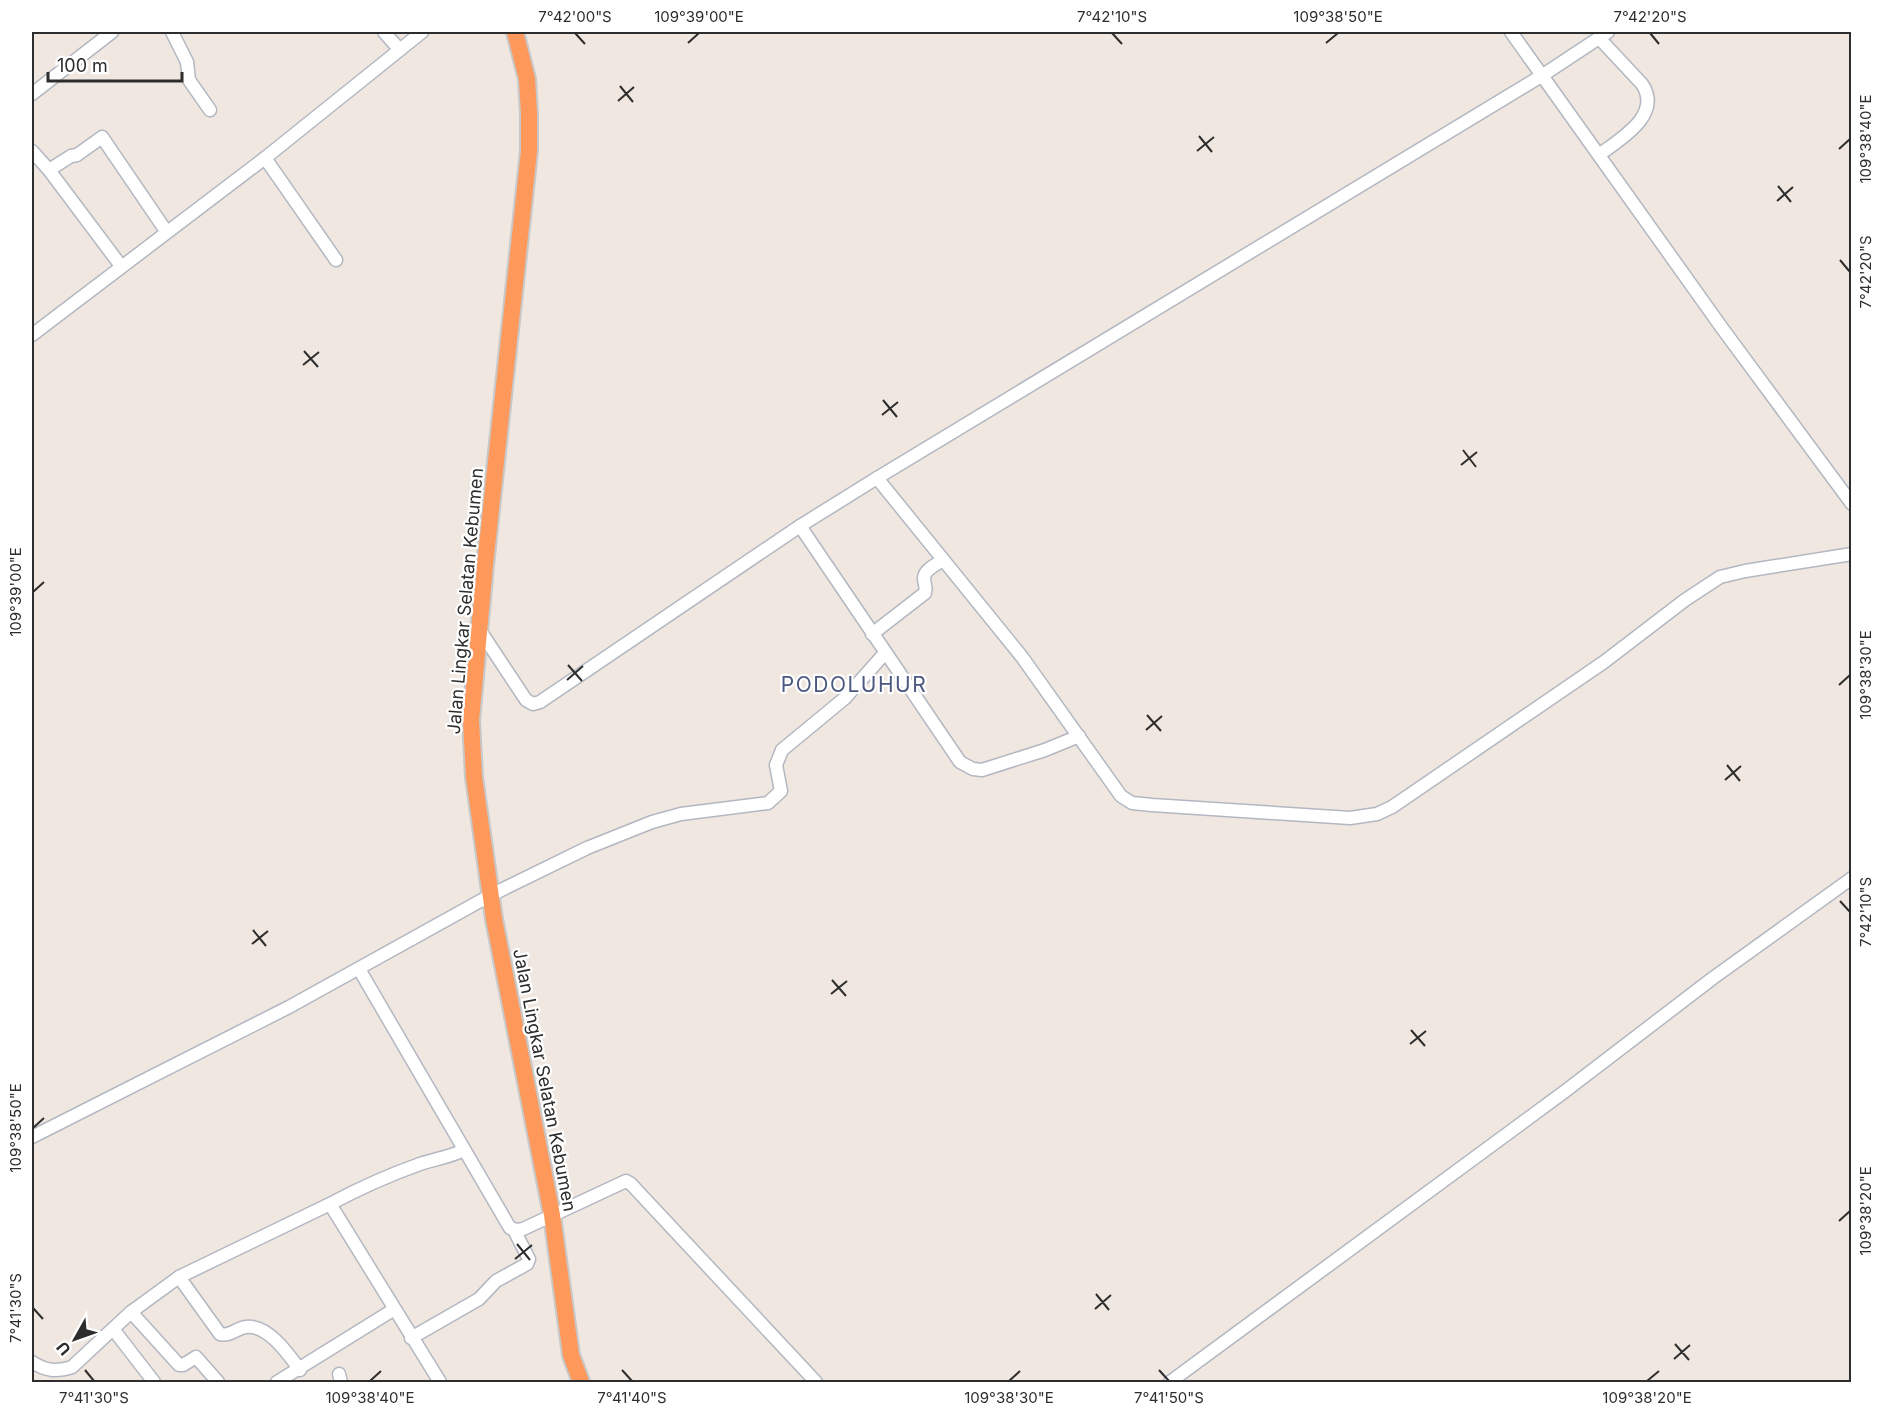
<svg xmlns="http://www.w3.org/2000/svg" width="1883" height="1414" font-family="Inter,sans-serif">
<style>
.lines{fill:none;stroke-linecap:round;stroke-linejoin:round}
.minor-casing{stroke:#b3b7c1;stroke-width:15}
.highway-casing{stroke:#c8c8c8;stroke-width:20}
.minor{stroke:#fff;stroke-width:12}
.highway{stroke:#ff985b;stroke-width:16}
.ticks{fill:none;stroke:#2d2d2d;stroke-width:2}
.labels{text-anchor:middle;dominant-baseline:central;stroke-width:4.5;stroke-linejoin:round;paint-order:stroke}
.street-label{font-size:18px;fill:#2d2d2d;stroke:#fff}
.quarter-label{font-size:21px;letter-spacing:1.5px;fill:#4c587f;stroke:#fff}
.neatline{fill:none;stroke:#2d2d2d;stroke-width:2}
.ticks-label{font-size:15px;text-anchor:middle;fill:#2d2d2d}
</style>
<rect width="100%" height="100%" fill="#efe7e0"/>
<g class="lines">
<g class="minor-casing">
<g id="minor">
<path d="M172,32l15,30 2,18 21,30"/>
<path d="M384,32l15,17"/>
<path d="M1511,32l211,296 130,176"/>
<path d="M1599,38l43,46c21,31 -22,55 -43,71"/>
<path d="M32,94l80,-62"/>
<path d="M32,151l17,19 72,96"/>
<path d="M265,158l71,102"/>
<path d="M49,170l22,-14 6,-1 25,-18 64,94"/>
<path d="M32,335l233,-177 157,-126"/>
<path d="M877,478l145,179 99,139 11,7 20,2 198,13 27,-4 15,-7 212,-145 81,-62 35,-23 25,-6 107,-17"/>
<path d="M800,526l160,236 13,7 9,1 63,-20 34,-14"/>
<path d="M479,629l47,71 7,4 7,-2 260,-176 77,-48 666,-403 65,-43"/>
<path d="M872,634l53,-41c2,-7 -1,-8 -1,-15 0,-8 13,-14 19,-18"/>
<path d="M359,969l151,259 7,2 6,-1 103,-48 5,3 185,198"/>
<path d="M32,1137l257,-130 202,-112 96,-47 65,-26 29,-8 87,-11 13,-12 -5,-26 6,-15 63,-52 40,-45"/>
<path d="M330,1204c28,-15 59,-29 90,-40 15,-5 30,-7 44,-14"/>
<path d="M179,1277l41,57c10,3 16,-6 26,-7 22,-3 43,28 54,43"/>
<path d="M131,1312l48,53h4l13,-8 22,25"/>
<path d="M113,1329l41,53"/>
<path d="M411,1338l68,-39 17,-18 31,-17 2,-5 -15,-29"/>
<path d="M32,1362c14,9 24,10 40,5l59,-55 48,-35 151,-73 110,178"/>
<path d="M339,1374l2,8"/>
<path d="M277,1382l116,-72"/>
<path d="M1170,1382l394,-290 149,-114 139,-100"/>
</g>
</g>
<g class="highway-casing">
<path id="highway" d="M515,32l12,47 2,35v37l-44,414 -14,155 3,57 20,142 58,296 19,140 10,27"/>
</g>
<use href="#minor" class="minor"/>
<use href="#highway" class="highway"/>
</g>
<path class="ticks" d="M575,33l10,11M1112,33l10,11M1650,33l9,11M688,43l11,-10M1326,43l12,-10M620,86l13,16M618,101l16,-14M1199,136l13,16M1839,149l11,-10M1197,151l17,-14M1778,186l13,16M1777,201l16,-14M1840,260l10,12M304,351l14,16M303,365l16,-13M883,400l14,17M882,415l16,-13M1463,450l13,17M1461,465l16,-13M33,592l11,-10M568,665l14,16M567,680l16,-14M1839,685l11,-10M1147,715l14,16M1146,730l16,-14M1727,765l13,16M1725,780l16,-14M1840,901l10,11M253,930l13,16M252,944l16,-13M832,980l14,16M831,994l16,-13M1411,1030l14,16M1410,1044l16,-13M33,1128l11,-10M1839,1221l11,-10M517,1244l13,16M515,1259l17,-14M1096,1294l13,16M33,1308l10,11M1095,1309l16,-14M1675,1344l14,16M1674,1359l16,-14M85,1370l9,11M622,1370l10,11M1159,1370l10,11M370,1381l11,-10M1009,1381l11,-10M1647,1381l12,-10"/>
<g class="labels">
<g class="street-label">
<text transform="translate(465 601) rotate(-85)">Jalan Lingkar Selatan Kebumen</text>
<text transform="translate(545 1080) rotate(79)">Jalan Lingkar Selatan Kebumen</text>
</g>
<g class="quarter-label">
<text x="854" y="684">PODOLUHUR</text>
</g>
</g>
<rect width="1883" height="1414" fill="none" stroke="#ffffff" stroke-width="66"/>
<g transform="translate(75 1339) rotate(230)" stroke="#ffffff" stroke-width="4.5" paint-order="stroke">
<path d="M0-4.5L10 22L0 15L-10 22Z" fill="#2d2d2d"/>
<text y="-9" font-size="16" font-weight="bold" text-anchor="middle" fill="#2d2d2d">U</text>
</g>
<path d="M48 72v9h134v-9" fill="none" stroke="#2d2d2d" stroke-width="3"/>
<text x="57" y="72" font-size="18" fill="#2d2d2d" stroke="#ffffff" stroke-width="4.5" paint-order="stroke">100 m</text>
<rect x="33" y="33" width="1817" height="1348" class="neatline"/>
<g class="ticks-label">
<text x="575" y="22">7°42'00"S</text>
<text x="699" y="22">109°39'00"E</text>
<text x="1112" y="22">7°42'10"S</text>
<text x="1338" y="22">109°38'50"E</text>
<text x="1650" y="22">7°42'20"S</text>
<text transform="translate(1866 139) rotate(-90)" y="5">109°38'40"E</text>
<text transform="translate(1866 272) rotate(-90)" y="5">7°42'20"S</text>
<text transform="translate(16 592) rotate(-90)" y="5">109°39'00"E</text>
<text transform="translate(1866 675) rotate(-90)" y="5">109°38'30"E</text>
<text transform="translate(1866 912) rotate(-90)" y="5">7°42'10"S</text>
<text transform="translate(16 1128) rotate(-90)" y="5">109°38'50"E</text>
<text transform="translate(1866 1211) rotate(-90)" y="5">109°38'20"E</text>
<text transform="translate(16 1308) rotate(-90)" y="5">7°41'30"S</text>
<text x="94" y="1403">7°41'30"S</text>
<text x="370" y="1403">109°38'40"E</text>
<text x="632" y="1403">7°41'40"S</text>
<text x="1009" y="1403">109°38'30"E</text>
<text x="1169" y="1403">7°41'50"S</text>
<text x="1647" y="1403">109°38'20"E</text>
</g>
</svg>
